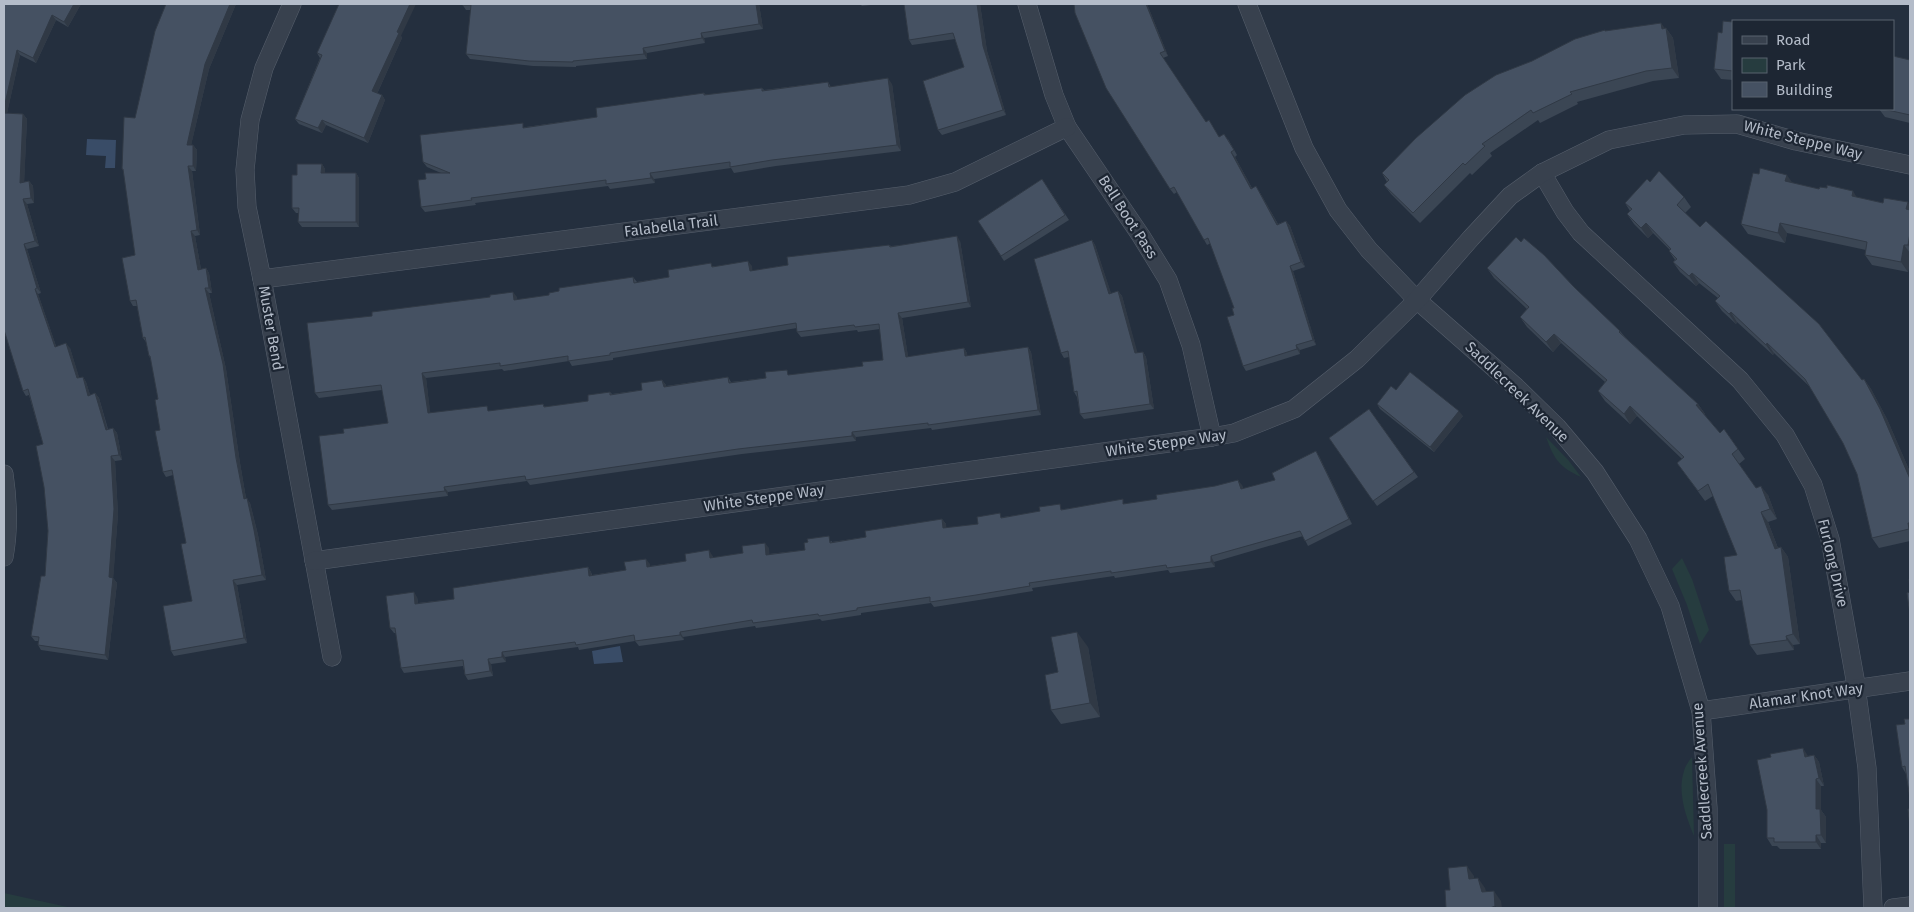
<svg xmlns="http://www.w3.org/2000/svg" width="1914" height="912" font-family="'Fira Sans',sans-serif">
<style>
.green{fill:#263c3f}
.water{fill:#394c67}
.lines{fill:none;stroke-linecap:round;stroke-linejoin:round}
.minor-casing{stroke:#565f6c;stroke-width:19}
.minor{stroke:#38414e;stroke-width:18}
.wall{fill:#3b4654;fill-rule:evenodd}
.shaded-wall{fill:#303945}
.building{fill:#455162;stroke:#303945;fill-rule:evenodd}
.labels{text-anchor:middle;dominant-baseline:central;stroke-width:4.5;stroke-linejoin:round;paint-order:stroke}
.street-label{font-size:15px;fill:#b4bcc9;stroke:#1d2633}
</style>
<rect width="100%" height="100%" fill="#242f3e"/>
<g class="green">
<path d="M1546,437l23,24 12,16c-22,-10 -27,-18 -35,-40z"/>
<path d="M1682,558l10,21 17,51 -9,14 -13,-39 -15,-36z"/>
<path d="M1692,757l2,79c-8,-19 -17,-44 -10,-65 1,-5 5,-10 8,-14z"/>
<rect x="1724" y="844" width="11" height="64"/>
<path d="M4,893l68,15h-68z"/>
</g>
<g class="water">
<path d="M87,139l29,1 -1,28h-10l1,-12 -20,-1z"/>
<path d="M620,646l3,16 -29,2 -2,-13z"/>
</g>
<g class="lines">
<g class="minor-casing">
<g id="minor">
<path d="M292,4l-28,64 -14,52 -5,50 2,37 15,72 70,378"/>
<path d="M1027,4l27,91 13,32 74,109 27,44 23,65 21,92"/>
<path d="M1247,4l57,144 34,62 31,40 48,50 99,87 41,40 38,45 43,67 32,67 31,105 7,97v100"/>
<path d="M1542,173l23,39 16,21 159,147 45,55 28,50 17,54 25,140 12,89 6,140"/>
<path d="M262,279l647,-84 46,-13 112,-55"/>
<path d="M4,474c4,27 5,56 0,83"/>
<path d="M314,561l898,-124 22,-4 60,-24 63,-50 60,-59 54,-62 39,-42 32,-23 67,-33 75,-15 53,-1 59,17 114,24"/>
<path d="M1701,711l209,-30"/>
<path d="M1893,908l17,-2"/>
</g>
</g>
<use href="#minor" class="minor"/>
</g>
<g class="wall">
<path d="M4,4h77l-13,23 -12,-7 -20,43 -16,-8 -13,58 16,1 4,5 -3,63 5,-1 4,5 1,17 -7,1 12,42 -12,3 14,44 -3,1 18,52 14,2 9,30 4,-1 3,5 4,13 5,-2 4,5 9,31 5,-1 4,5 5,27 -7,1 3,53 -5,64 4,5 -9,77 -67,-10 -3,-5v-4h-3l-4,-5 14,-60 3,-45 -5,-87 -14,-49 -3,1 -3,-5 -19,-61z"/>
<path d="M166,4h70l-27,65 -18,76h2l4,5 -1,21h-4l8,64 -5,1 6,33 5,-1 3,5 3,20h-3l17,76 14,94 6,35 4,5 8,32 8,45 -29,5 10,58 -73,13 -3,-5 21,-50 -6,-58 -13,-68 -7,2 -3,-5 -5,-73 -7,-39 -2,-4 -3,-14 -3,-4 -6,-32h-4l-3,-5 5,-46 -11,-84 -2,-2z"/>
<path d="M462,4h302h-5l4,25 -59,9 1,5 -58,10v6l-71,7v1l-43,-1 -63,-7 -4,-5 5,-44h-5z"/>
<path d="M860,4h20l-18,2z"/>
<path d="M904,4h76l7,47 19,64 -64,20 -4,-5 26,-63 -9,-28 -43,6 -3,-5z"/>
<path d="M1074,4h73l21,52 -5,2 43,64 3,-2 10,17 9,2 9,16 -2,2 17,31 7,3 19,33 8,-3 4,5 15,41 -12,4 23,74 -16,5v4l-54,17 -3,-5 -9,-51v-7l-23,-65 -4,2 -30,-53 -3,2 -4,-5z"/>
<path d="M1733,22v58l-12,-1 -7,-10 8,-36z"/>
<path d="M1666,28l7,10 6,40 -26,3 -76,21 1,2 -38,19 -2,-3 -48,33 2,3 -20,19 -2,-2 -50,50 -29,-29 -7,-9 3,-3 -5,-9 224,-142z"/>
<path d="M401,36l1,2 -25,56 5,1 3,5 -17,43 -42,-18 -4,8 -23,-9 -4,-5 25,-61 -3,-5z"/>
<path d="M1910,60v63l-25,-6 -6,-8h-2h16z"/>
<path d="M828,82l3,5 61,-3 9,67 -125,15 -42,7 -3,-5 -77,11 1,4 -45,6 -2,-3 -133,17 1,2 -51,7 -4,-5 5,-28 15,-6 -14,-6 -4,-5 103,-35 71,-10 107,-24 2,2 56,-7 2,2z"/>
<path d="M322,164l3,5v4h31l3,5v49h-57l-4,-5 1,-9h-3l-4,-5 5,-33z"/>
<path d="M1042,179l27,41 -65,41 -26,-40z"/>
<path d="M1650,182l34,15 7,10 -6,6 177,167 2,-1 7,10 16,30 23,53v69l-31,7 -7,-10 -15,-64 -14,-31 -33,-56 -36,-34 -1,2 -36,-33 -1,2 -14,-13 -7,-10 3,-3 -19,-15 -3,3 -16,-14 -7,-10 2,-2 -6,-9 1,-1 -17,-17 -5,5 -14,-14 -7,-10 3,-3 -5,-8z"/>
<path d="M1792,183l91,20 27,3v54l-2,12 -36,-7 -7,-10 1,-5 -79,-17 -2,10 -37,-9 -7,-10z"/>
<path d="M1092,240l3,5 16,49 7,-3 4,5 15,57 6,-1 3,5 8,52 -70,10 -4,-5 -3,-17 -3,-5 -5,-35 -5,1 -3,-5z"/>
<path d="M960,241l11,66 -69,11 6,39 56,-9 3,5v3l61,-9 3,5 10,63 -109,15 -1,-2 -75,9v4l-114,13 -179,26 -33,5 -3,-4 -79,11v4l-116,14 -4,-5 16,-72 44,-10 -6,-33 -63,8 -4,-5 57,-77 118,-19h27v3l32,-5 10,-4 74,-14 4,5 32,-5 45,-11h38v5l36,-6 101,-20 2,1zM797,328v4l4,5 56,-7 1,2 22,-3 3,31 -20,6 -132,16 -3,-5 -62,9v-1l-4,-5 -20,10 -30,4 -2,-2 -22,9 -43,6 -2,-3 -52,7 -61,2 -4,-35 76,-9 2,2 65,-10 3,5 41,-6v-2z"/>
<path d="M1487,268l87,19 46,44 5,6 73,67 7,10h-1l16,19 4,-4 21,30 -6,5 17,24 12,7 9,24 -9,3 10,26 3,-1 7,10 12,87 -7,1 1,5 -37,5 -7,-10 -8,-45 -6,1 -7,-10 8,-36 -24,-59 -8,5 -28,-38 5,-4 -45,-43 -7,8 -25,-23 -7,-10 7,-9 -44,-39 -8,9 -26,-25 -7,-10 7,-8 -33,-31z"/>
<path d="M1377,404l86,12 -29,36 -54,-43z"/>
<path d="M1369,409l49,68 -41,29 -48,-68z"/>
<path d="M1319,456l33,68 -44,22 -5,-10 -89,26 1,5 -45,6 -2,-3 -53,8 -1,-2 -82,12 1,3 -54,9 -45,7 -3,-4 -70,10v2l-39,6 -2,-2 -64,9 -1,-2 -72,11 1,3 -45,6 -4,-5 -56,9 -1,-3 -73,10 1,5 -15,2 2,12 -25,4 -3,-5 -2,-9 -59,7 -3,-5 -5,-35h-2l-4,-5 27,-31 1,6 36,-4 134,-32 3,5 1,3 34,-5 24,-6v2l36,-5 26,-6 1,3 30,-5 26,-5v6l36,-4 27,-9v1l34,-5 76,-18 4,5v4l32,-4 25,-7 61,-8 62,-5 31,-5 85,-14 1,4 32,-9z"/>
<path d="M1088,647l12,70 -39,7 -10,-14 7,-38z"/>
<path d="M1910,719l-4,55 -4,-7z"/>
<path d="M1814,755l5,7 5,24h-3v24l5,7v26h-5v6h-41l-3,-3h-5l-5,-8 41,-82z"/>
</g>
<g class="shaded-wall">
<path d="M74,4h7l-13,23 -4,-5z"/>
<path d="M230,4h6l-27,65 -19,81 -3,-5 18,-81z"/>
<path d="M410,4h6l-15,32 1,2 -26,58 -4,-5 25,-59z"/>
<path d="M756,4h3l4,25 -4,-5z"/>
<path d="M977,4h3l7,47 19,64 -3,-5 -20,-64z"/>
<path d="M1146,4h1l21,52 -3,-5z"/>
<path d="M52,15l4,5 -20,43 -3,-5z"/>
<path d="M1661,23l6,8 -1,-3 7,10 6,40 -7,-10z"/>
<path d="M701,33l3,5 1,5 -3,-5z"/>
<path d="M643,48l4,5v6l-3,-5z"/>
<path d="M17,50l3,5 -14,63 -2,-3v-7z"/>
<path d="M888,78l4,6 9,67 -4,-6z"/>
<path d="M382,95l3,5 -17,43 -4,-5z"/>
<path d="M23,114l4,5 -3,69 -4,-5z"/>
<path d="M322,120l4,5 -4,8 -4,-5z"/>
<path d="M193,145l4,5 -1,21 -3,-5z"/>
<path d="M1231,152l4,5 20,37 -4,-5z"/>
<path d="M322,164l3,5v9l-4,-5z"/>
<path d="M188,166l4,5 8,64 -3,-5z"/>
<path d="M356,173l3,5v49l-3,-5z"/>
<path d="M650,173l4,6 1,4 -4,-5z"/>
<path d="M1787,175l7,10 -9,-4z"/>
<path d="M29,181l4,5 1,17 -3,-5z"/>
<path d="M1256,186l3,5 22,39 -4,-5z"/>
<path d="M1853,191l6,10 -7,-5z"/>
<path d="M23,199l4,5 12,42 -4,-5z"/>
<path d="M1908,202l2,4v10l-4,-7z"/>
<path d="M1286,221l4,5 15,41 -4,-5z"/>
<path d="M1646,223l7,10 -5,5 -7,-10z"/>
<path d="M1780,223l7,10 -2,10 -7,-10z"/>
<path d="M191,231l4,5 7,39 -4,-5z"/>
<path d="M1910,233v16l-2,-4z"/>
<path d="M957,236l3,5 11,66 -3,-5z"/>
<path d="M1092,240l3,5 18,54 -4,-5z"/>
<path d="M24,244l3,5 14,44 -4,-5z"/>
<path d="M1904,245l6,8v7l-2,12 -7,-10z"/>
<path d="M748,261l4,5 1,10 -3,-5z"/>
<path d="M1290,266l3,5 23,74 -3,-5z"/>
<path d="M206,268l3,5 3,20 -3,-5z"/>
<path d="M1692,273l7,10 -3,3 -7,-10z"/>
<path d="M205,288l4,5 17,76 14,94 7,41 -3,-5z"/>
<path d="M35,289l3,5 20,58 -3,-5z"/>
<path d="M1118,291l4,5 17,62 -4,-5z"/>
<path d="M513,292l4,5 1,8 -4,-5z"/>
<path d="M1731,312l6,10 -1,2 -7,-10z"/>
<path d="M898,313l4,5 7,44 -3,-5z"/>
<path d="M1554,334l7,9 -8,9 -7,-10z"/>
<path d="M66,343l4,5 11,35 -4,-5z"/>
<path d="M1767,343l7,10 -1,2 -7,-10z"/>
<path d="M1296,345l4,5v4l-3,-5z"/>
<path d="M1028,347l3,5 10,63 -3,-5z"/>
<path d="M964,348l3,5 1,9 -3,-6z"/>
<path d="M1143,352l3,5 8,52 -4,-5z"/>
<path d="M422,373l4,5 5,40 -3,-5z"/>
<path d="M83,377l3,5 6,19 -4,-5z"/>
<path d="M1864,379l7,10 16,30 23,53v7z"/>
<path d="M662,380l4,5 1,7 -3,-5z"/>
<path d="M95,393l4,5 10,37 -3,-5z"/>
<path d="M1698,404l7,10 -2,1 -7,-10z"/>
<path d="M1630,406l7,10 -7,8 -6,-10z"/>
<path d="M1459,411l4,5 -29,36 -4,-5z"/>
<path d="M113,428l4,5 5,27 -3,-5z"/>
<path d="M852,432l4,5v4l-4,-5z"/>
<path d="M1316,451l3,5 33,68 -3,-5z"/>
<path d="M111,456l4,5 3,53 -5,68 -4,-5z"/>
<path d="M1238,480l4,5 2,9 -3,-5z"/>
<path d="M1761,486l7,9 9,24 -7,-10z"/>
<path d="M444,487l4,5v4l-3,-5z"/>
<path d="M247,498l3,5 8,32 8,45 -4,-5z"/>
<path d="M1761,512l7,10 14,37 -7,-10z"/>
<path d="M942,519l4,5 1,9 -4,-5z"/>
<path d="M765,543l4,5 1,12 -4,-5z"/>
<path d="M1781,547l7,10 12,87 -7,-10z"/>
<path d="M709,550l3,5 2,8 -4,-5z"/>
<path d="M1211,556l3,6 1,5 -4,-5z"/>
<path d="M646,559l4,5 1,8 -4,-5z"/>
<path d="M588,567l3,5 1,9 -3,-5z"/>
<path d="M113,578l4,5 -9,77 -3,-5z"/>
<path d="M233,580l4,5 10,58 -3,-5z"/>
<path d="M414,592l3,5 2,12 -4,-5z"/>
<path d="M680,632l3,5 1,3 -4,-5z"/>
<path d="M1077,632l11,15 12,70 -10,-14z"/>
<path d="M1786,636l7,9 1,5 -7,-10z"/>
<path d="M502,652l3,5 1,5 -4,-5z"/>
<path d="M488,659l3,5 2,12 -3,-5z"/>
<path d="M1803,748l5,8 2,8 -5,-7z"/>
<path d="M1814,755l5,7 5,24 -5,-8z"/>
<path d="M1816,779l5,7v24l5,7v26l-5,-8 -5,-26z"/>
<path d="M1816,835l5,8v6l-5,-7z"/>
<path d="M1467,866l7,10 1,13 -6,-10z"/>
<path d="M1478,878l7,10 4,14 -7,-10z"/>
<path d="M1494,891l7,10 1,7h-5l-2,-2z"/>
</g>
<g class="building">
<path d="M4,4h70l-10,18 -12,-7 -19,43 -16,-8 -13,58z"/>
<path d="M166,4h64l-25,60 -18,81h6v21h-5l9,64 -6,1 7,39 8,-2 3,20h-4l18,76 13,94 8,41 3,-1 7,32 8,45 -29,5 11,58 -73,13 -8,-45 29,-5 -11,-57 5,-1 -14,-73 -9,2 -8,-41 5,-1 -5,-30 3,-1 -8,-43h-1l-4,-19 -2,1 -7,-38 -6,1 -8,-43 13,-3 -12,-86h-1l2,-52 11,1 20,-87z"/>
<path d="M339,4h71l-13,28 2,1 -27,58 10,4 -18,43 -42,-18 -4,8 -23,-9 27,-64 -5,-2z"/>
<path d="M462,4h294l3,20 -58,9 1,5 -59,10 1,6 -71,7v1l-44,-1 -63,-7 5,-49h-9z"/>
<path d="M904,4h73l6,42 20,64 -65,20 -15,-49 41,-14 -11,-34 -44,7z"/>
<path d="M1074,4h72l19,47 -5,2 46,69 3,-2 10,17 5,-3 10,16 -3,2 20,37 5,-3 21,39 9,-4 15,41 -11,4 23,74 -17,5 1,4 -54,17 -16,-49 7,-2 -2,-7h2l-26,-70 -4,2 -30,-53 -4,2 -64,-101 -31,-75z"/>
<path d="M1723,21l10,1v49l-19,-2 4,-37 4,1z"/>
<path d="M1661,23l1,6 4,-1 6,40 -26,3 -76,21 2,2 -39,19 -2,-3 -49,34 3,2 -20,19 -2,-2 -50,50 -29,-28 5,-5 -7,-7 34,-35 49,-43 31,-20 36,-14 43,-22 30,-9v1z"/>
<path d="M1893,56l17,4v55l-27,-6h10z"/>
<path d="M888,78l9,67 -125,15 -42,7v-5l-80,11 1,5 -45,6v-4l-135,18 1,2 -51,7 -3,-27 8,-1 -1,-6h25l-27,-11 -3,-27 103,-12v5l74,-11 -1,-9 108,-15v2l58,-7v3l66,-9 1,5z"/>
<path d="M4,113l19,1 -3,69 9,-2 2,17 -8,1 12,42 -11,3 13,44 -2,1 20,58 11,-4 11,35 6,-1 5,19 7,-3 11,37 7,-2 6,27 -8,1 3,53 -5,68 4,1 -8,77 -67,-10 1,-8 -8,-1 10,-60h4l3,-45 -4,-44 -8,-41 7,-2 -15,-55 -5,2 -19,-61z"/>
<path d="M297,164h25l-1,9h35v49h-58l1,-14h-7v-33h5z"/>
<path d="M1760,168l27,7 -2,6 34,8 1,-2 7,1v-3l26,6 -1,5 31,7 1,-5 24,4 -2,7 4,1v23l-2,12h-4l-3,17 -36,-7 2,-13 -87,-19 -2,10 -37,-9 12,-51 6,1z"/>
<path d="M1659,171l25,26 -7,8 23,22 6,-6 80,73 33,30 43,56 2,-1 16,30 30,70v44h-2l1,6 -37,9 -15,-64 -14,-31 -38,-64 -38,-36 -1,2 -35,-33 -2,2 -14,-13 5,-5 -28,-23 -3,3 -16,-14 4,-3 -8,-8 2,-2 -25,-26 -5,5 -14,-14 5,-5 -7,-6 22,-24 3,3z"/>
<path d="M1042,179l23,36 -64,41 -23,-35z"/>
<path d="M957,236l11,66 -70,11 8,44 58,-9 1,8 63,-9 10,63 -110,15v-2l-76,9v4l-114,13 -178,26 -34,5 -1,-4 -81,11 1,4 -117,14 -9,-69 25,-3 -1,-4 45,-6 -7,-38 -66,8 -8,-70 65,-7v-4l118,-15v-2l23,-3 1,8 35,-5v-2l10,-2v-3l74,-11 1,6 35,-6 -1,-7 43,-7 1,4 36,-6 2,10 38,-6 -1,-8 102,-12 1,2zM796,323l1,9 57,-7 1,2 24,-3 4,36 -21,2 1,4 -75,9 -1,-5 -22,2 1,6 -37,5 -1,-6 -64,10 -2,-7 -21,3 1,7 -32,5v-3l-22,3v6l-44,6 -1,-3 -55,7 -1,-5 -59,7 -6,-40 78,-10v3l68,-10v5l42,-6v-2z"/>
<path d="M1516,237l5,5 3,-4 20,17 30,32 46,44 -1,1 79,72 -2,1 24,28 4,-4 14,20 -6,5 24,34 5,-2 9,23 -9,3 14,37 6,-2 12,87 -7,2 1,4 -37,5 -10,-55 -11,1 -3,-19 -2,-15 13,-2 -29,-71 -10,7 -21,-28 7,-6 -54,-51 -6,8 -26,-23 9,-11 -53,-46 -8,8 -26,-25 9,-10 -42,-39z"/>
<path d="M1092,240l17,54 9,-3 17,62 8,-1 7,52 -70,10 -3,-23 -3,1 -6,-41 -7,2 -27,-94z"/>
<path d="M1410,372l49,39 -29,36 -53,-43 14,-18 5,4z"/>
<path d="M1369,409l45,63 -41,29 -44,-63z"/>
<path d="M1316,451l33,68 -44,22 -5,-10 -89,25v6l-44,6 -1,-3 -55,8v-2l-82,12 1,3 -54,9 -46,7v-5l-73,11v2l-38,6 -1,-2 -65,9 -1,-3 -72,12v3l-45,6 -1,-6 -58,10 -1,-3 -73,10v5l-14,2 2,12 -25,4 -2,-15 -62,8 -6,-40h-5l-4,-32 28,-4 1,12 39,-5 -1,-11 135,-21 1,9 37,-6 -2,-8 22,-3 1,8 39,-6 -1,-7 24,-4 1,8 33,-5 -1,-7 23,-3 1,12 39,-5 -1,-7 4,-1 -1,-3 22,-3 1,7 36,-6 -1,-6 77,-12 1,9 35,-4 -1,-7 23,-4 1,5 39,-7 -1,-4 21,-3 1,6 62,-11v5l34,-5 -1,-4 59,-9 23,-6 3,9 34,-9 -3,-7z"/>
<path d="M1909,579h1v11z"/>
<path d="M1910,592v22l-3,-21z"/>
<path d="M1077,632l13,71 -39,7 -6,-35 13,-3 -7,-35z"/>
<path d="M1904,719h6v80l-5,-33 -3,1 -6,-42 9,-1z"/>
<path d="M1803,748l2,9 9,-2 5,23 -3,1v30h4l1,26h-5v7h-42v-4h-7v-28l-10,-50 14,-3 -1,-3z"/>
<path d="M1908,809h2v18z"/>
<path d="M1467,866l2,13 9,-1 4,14 12,-1 1,15 -5,2h-44l-1,-18h5l-2,-22z"/>
</g>
<g class="labels">
<g class="street-label">
<text transform="translate(1803 140) rotate(14)">White Steppe Way</text>
<text transform="translate(1128 217) rotate(57)">Bell Boot Pass</text>
<text transform="translate(671 226) rotate(-7)">Falabella Trail</text>
<text transform="translate(271 328) rotate(80)">Muster Bend</text>
<text transform="translate(1517 392) rotate(44)">Saddlecreek Avenue</text>
<text transform="translate(1166 443) rotate(-8)">White Steppe Way</text>
<text transform="translate(764 498) rotate(-8)">White Steppe Way</text>
<text transform="translate(1833 563) rotate(77)">Furlong Drive</text>
<text transform="translate(1806 696) rotate(-8)">Alamar Knot Way</text>
<text transform="translate(1702 771) rotate(-94)">Saddlecreek Avenue</text>
</g>
</g>
<rect width="1914" height="912" fill="none" stroke="#b4bcc9" stroke-width="10"/>
<rect x="1732" y="20" width="162" height="90" fill="#1d2633" stroke="#59626f"/>
<rect x="1742" y="36" width="25" height="8" fill="#38414e" stroke="#59626f"/>
<text x="1776" y="45" font-size="15" fill="#b4bcc9">Road</text>
<rect x="1742" y="58" width="25" height="15" fill="#263c3f" stroke="#59626f"/>
<text x="1776" y="70" font-size="15" fill="#b4bcc9">Park</text>
<rect x="1742" y="82" width="25" height="15" fill="#455162" stroke="#59626f"/>
<text x="1776" y="95" font-size="15" fill="#b4bcc9">Building</text>
</svg>
